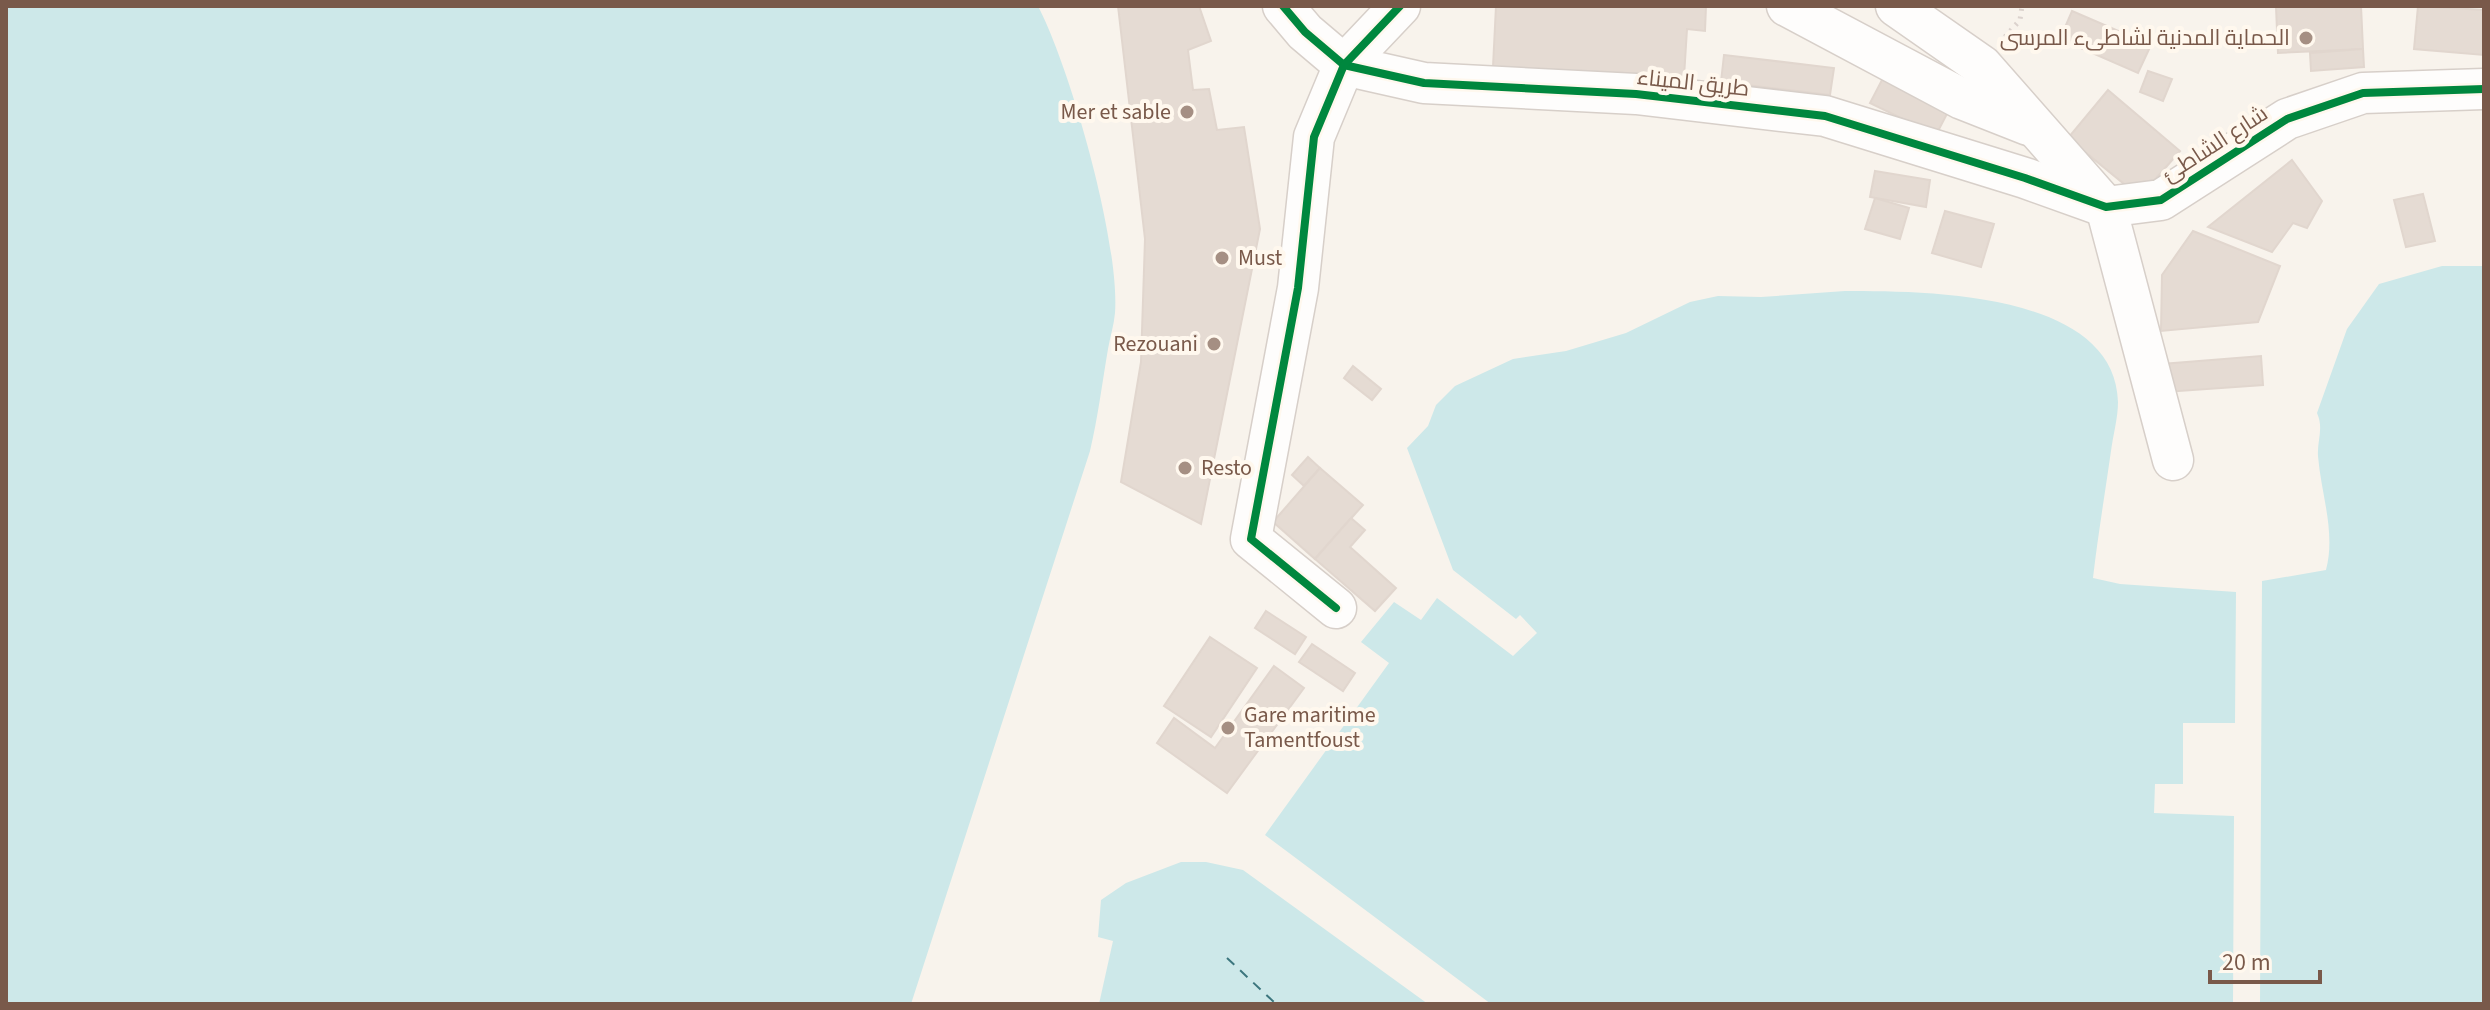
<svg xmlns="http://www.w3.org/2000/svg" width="2490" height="1010" font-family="'Source Sans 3',Cairo,sans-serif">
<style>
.water{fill:#cde8e9}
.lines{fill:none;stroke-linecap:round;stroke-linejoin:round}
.ferry{stroke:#3c767e;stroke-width:2;stroke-dasharray:10 8;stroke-linecap:butt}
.building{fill:#e5dbd3;stroke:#e1d6ce;stroke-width:2}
.street-casing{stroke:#d7cfc9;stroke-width:43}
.path{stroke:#dbd2cd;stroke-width:5;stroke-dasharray:2 6;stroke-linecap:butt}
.street{stroke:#fefdfc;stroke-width:40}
.cycleway-casing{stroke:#fff8ee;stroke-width:13}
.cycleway{stroke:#00873e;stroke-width:8}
.poi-dot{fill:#a58f83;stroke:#fff8ee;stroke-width:3}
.labels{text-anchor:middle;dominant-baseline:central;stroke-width:8;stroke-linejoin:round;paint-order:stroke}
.poi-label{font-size:22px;fill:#79594a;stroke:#fff8ee;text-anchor:end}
.street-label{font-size:22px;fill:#79594a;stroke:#fff8ee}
</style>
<rect width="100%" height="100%" fill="#f8f3ec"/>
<g class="water">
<path d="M6,6h1032c33,64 82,237 77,307 -1,12 -5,24 -7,36 -6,35 -10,68 -18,102l-179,553h-905z"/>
<path d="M2442,266h42v738h-224l2,-423 64,-11c10,-38 -5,-76 -8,-114 -1,-16 6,-27 -1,-43l30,-84 32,-45z"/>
<path d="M1845,291c79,0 270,0 273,111 0,16 -5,33 -7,49 -6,42 -13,84 -18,127l27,6 116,8 -1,131h-52v61h-28l-1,29 80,3 -1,188h-742l-226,-169 124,-172 -28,-21 33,-40 27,18 16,-22 76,58 24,-23 -17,-18 -4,4 -63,-49 -46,-122 21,-22 8,-21 19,-19 58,-27 53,-8 60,-18 64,-31 28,-6 43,1z"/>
<path d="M1181,862h25l37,8 185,134h-329l14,-63 -15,-4 3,-37 25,-17z"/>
</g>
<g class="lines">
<path class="ferry" d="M1227,958l49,46"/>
</g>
<g class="building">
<path d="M1118,6h81l12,35 -23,9 5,40 16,-1 8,41 27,-3 16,102 -59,295 -80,-42 20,-120 4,-123z"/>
<path d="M1496,6h210l-1,25 -18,-2 -3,48 -191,-10z"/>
<path d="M2361,6l2,43 -85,4 -2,-46z"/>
<path d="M2418,6l66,4v45l-70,-6z"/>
<path d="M2072,11l79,34 -13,28 -78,-34z"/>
<path d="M2363,49l1,18 -53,4 -1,-18z"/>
<path d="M1724,55l110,13 -4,27 -109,-13z"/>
<path d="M2148,71l24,8 -9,22 -23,-9z"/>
<path d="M1883,78l66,32 -13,25 -66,-32z"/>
<path d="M2108,90l72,61 -40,46 -72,-59z"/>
<path d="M2292,160l30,41 -15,27 -14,-5 -21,29 -64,-25z"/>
<path d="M1875,171l55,9 -4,27 -56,-10z"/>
<path d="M2423,194l12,47 -29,6 -12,-47z"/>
<path d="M1875,198l34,10 -9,31 -35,-10z"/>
<path d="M1945,211l49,13 -13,43 -49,-14z"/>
<path d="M2193,231l87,35 -22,56 -97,9 1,-56z"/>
<path d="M2261,356l2,29 -98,7 -3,-28z"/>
<path d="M1353,366l28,23 -9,11 -28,-22z"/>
<path d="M1308,457l12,11 -16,18 -12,-11z"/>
<path d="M1320,468l43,37 -48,54 -42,-37z"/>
<path d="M1351,518l14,12 -15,17 46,41 -21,23 -60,-52z"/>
<path d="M1266,611l40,26 -11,17 -40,-26z"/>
<path d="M1210,637l47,31 -46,69 -47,-31z"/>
<path d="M1312,644l43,29 -12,18 -44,-29z"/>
<path d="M1274,666l30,22 -77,105 -70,-50 17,-25 41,30z"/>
</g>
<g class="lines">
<g class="street-casing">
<g id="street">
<path d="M1283,6l22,26 39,33 80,18 212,11 189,22 200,62 81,29 55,-7 126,-81 76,-26 121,-4"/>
<path d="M1787,6l175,93 66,26"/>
<path d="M1896,6l86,60 124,141 67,253"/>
<path d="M1336,608l-85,-69 47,-251 16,-151 30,-72 56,-59"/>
</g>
</g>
<path class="path" d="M2005,37l15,-17 2,-14"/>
<use href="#street" class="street"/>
<g class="cycleway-casing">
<g id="cycleway">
<path d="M1283,6l22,26 39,33 80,18 212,11 189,22 200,62 81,29 55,-7 126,-81 76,-26 121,-4"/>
<path d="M1336,608l-85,-69 47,-251 16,-151 30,-72 56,-59"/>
</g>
</g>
<use href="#cycleway" class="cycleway"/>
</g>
<g class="poi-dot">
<circle cx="2306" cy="38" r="8"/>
<circle cx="1187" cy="112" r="8"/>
<circle cx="1222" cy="258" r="8"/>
<circle cx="1214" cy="344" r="8"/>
<circle cx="1185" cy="468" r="8"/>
<circle cx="1228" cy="728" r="8"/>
</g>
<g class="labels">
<g class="poi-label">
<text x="2290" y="38">الحماية المدنية لشاطىء المرسى</text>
<text x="1171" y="112">Mer et sable</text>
<text x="1238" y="258" text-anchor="start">Must</text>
<text x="1198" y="344">Rezouani</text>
<text x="1201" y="468" text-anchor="start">Resto</text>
<text x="1244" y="715" text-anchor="start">Gare maritime<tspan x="1244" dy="25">Tamentfoust</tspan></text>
</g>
<g class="street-label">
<text transform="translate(1693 83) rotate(6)">طريق الميناء</text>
<text transform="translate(2215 144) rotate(-33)">شارع الشاطئ</text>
</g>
</g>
<rect width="2490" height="1010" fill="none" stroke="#79594a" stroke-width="16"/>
<path d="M2210 970v12h110v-12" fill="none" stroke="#79594a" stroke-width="4"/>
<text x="2222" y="970" font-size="24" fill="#79594a" stroke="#fff8ee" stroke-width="6" paint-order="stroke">20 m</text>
</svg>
